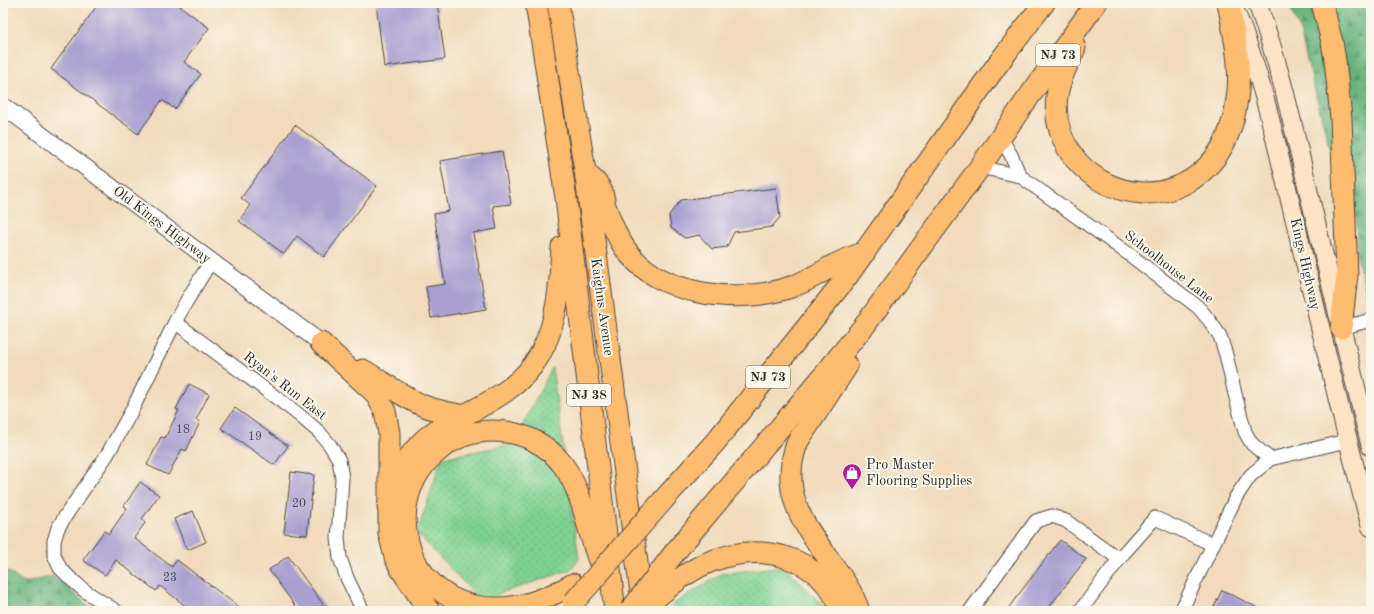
<svg xmlns="http://www.w3.org/2000/svg" width="1374" height="614" font-family="'Old Standard TT',serif">
<style>
.grass{fill:url(#grass-dots);stroke:#557e5e}
.forest{fill:url(#forest-firs);stroke:#496f54}
.building{fill:#a9a0d1}
.lines{fill:none;stroke-linecap:round;stroke-linejoin:round}
.minor-casing{stroke:#494541;stroke-width:15}
.tertiary-casing{stroke:#494541;stroke-width:18}
.secondary-casing{stroke:#494541;stroke-width:20}
.trunk-casing{stroke:#494541;stroke-width:23}
.minor{stroke:#fff;stroke-width:13}
.tertiary{stroke:#fff;stroke-width:16}
.secondary{stroke:#fee4c5;stroke-width:18}
.trunk{stroke:#fdbc6f;stroke-width:21}
.trunk-bridge-casing{stroke:#494541;stroke-width:23;stroke-linecap:butt}
.trunk-bridge{stroke:#fdbc6f;stroke-width:21}
.labels{text-anchor:middle;dominant-baseline:central;stroke-width:4;stroke-linejoin:round;paint-order:stroke}
.number-label{font-size:12px;fill:#4a4854}
.shield{fill:#fbf7ec;stroke:#696865;stroke-width:1}
.shield-label{font-size:13px;font-weight:bold;fill:#2b2b2b}
.street-label{font-size:14px;fill:#2b2b2b;stroke:#fbf7ec}
.poi-label{font-size:14px;fill:#2b2b2b;stroke:#fbf7ec;text-anchor:start}
</style>
<defs>
<pattern id="grass-dots" width="8" height="8" patternUnits="userSpaceOnUse"><rect width="8" height="8" fill="#7fd192"/><path d="M2 2h.1M6 6h.1" fill="none" stroke="#68aa77" stroke-width="1.8" stroke-linecap="round"/></pattern>
<pattern id="forest-firs" width="22" height="20" patternUnits="userSpaceOnUse"><rect width="22" height="20" fill="#67b37c"/><path d="M5 1l3.5 6h-7zM16 11l3.5 6h-7z" fill="#559266"/></pattern>
</defs>
<rect width="100%" height="100%" fill="#fbf7ec"/>
<filter id="ink" filterUnits="userSpaceOnUse"><feTurbulence type="fractalNoise" baseFrequency=".025" numOctaves="2"/><feDisplacementMap in="SourceGraphic" scale="8" xChannelSelector="R" yChannelSelector="G"/><feConvolveMatrix kernelMatrix="1 2 1 2 8 2 1 2 1" color-interpolation-filters="sRGB"/></filter>
<filter id="wash" filterUnits="userSpaceOnUse"><feTurbulence type="fractalNoise" baseFrequency=".012" numOctaves="4" result="noise"/><feDisplacementMap in="SourceGraphic" scale="16" xChannelSelector="R" yChannelSelector="G"/><feGaussianBlur stdDeviation="0.9" result="paint"/><feColorMatrix in="noise" values="0 0 0 0 0 0 0 0 0 0 0 0 0 0 0 0 0 1.4 0 .05"/><feComposite in="paint" operator="in"/></filter>
<g filter="url(#wash)">
<rect width="100%" height="100%" fill="#f1dbbc"/>
<g class="grass">
<path d="M552,368l27,191 -9,11 -90,30 -63,-67 25,-75 71,-14z"/>
<path d="M783,566l46,45h-156l-1,-6 49,-31z"/>
</g>
<g class="forest">
<path d="M1288,3h76l7,26v282l-14,-53 -1,-46 -11,-2 -46,-182z"/>
<path d="M3,568l21,15 29,-7 42,35h-92z"/>
</g>
<g id="blocks">
<g class="building">
<path d="M99,3h77l33,25 -25,34 17,12 -26,35 -13,-9 -24,34 -87,-65z"/>
<path d="M376,3h61l8,56 -61,8z"/>
<path d="M295,125l82,61 -53,71 -27,-21 -13,18 -45,-33 11,-16 -9,-7z"/>
<path d="M502,151l9,53 -18,2 4,23 -24,4 13,76 -55,9 -5,-31 19,-3 -11,-70 15,-3 -9,-50z"/>
<path d="M776,188l4,29 -8,10 -38,5 -7,15 -15,2 -13,-14 -14,3 -14,-10 -2,-13 12,-15z"/>
<path d="M189,384l20,10 -13,26 4,2 -14,29 -4,-2 -14,26 -21,-10 14,-28 4,1 14,-28 -3,-1z"/>
<path d="M235,408l53,38 -14,19 -53,-37z"/>
<path d="M291,472l23,3 -7,60 -23,-2z"/>
<path d="M140,482l19,13 -17,24 3,4 -11,15 38,29 5,-7 67,51h-52l-32,-25 -4,5 -40,-31 -11,15 -22,-15 21,-29 5,3 18,-26 -3,-2z"/>
<path d="M193,511l13,31 -19,8 -13,-31z"/>
<path d="M1060,540l26,19 -40,52h-40z"/>
<path d="M288,556l40,55h-29l-30,-41z"/>
<path d="M1222,590l42,21h-52z"/>
</g>
</g>
</g>
<g filter="url(#ink)">
<use href="#blocks" fill-opacity="0" stroke="#494541" stroke-width="1"/>
<g class="lines">
<g class="minor-casing">
<g id="minor">
<path d="M1001,138l10,17 9,21"/>
<path d="M980,167l40,9 110,79 68,52 11,13 11,16 6,19 9,39 10,38 7,12 18,15 77,-18"/>
<path d="M175,322l11,-20 25,-41"/>
<path d="M1341,328l30,-8"/>
<path d="M116,611l-31,-20 -13,-11 -12,-12 -6,-13v-14l4,-13 8,-13 41,-60 24,-43 44,-90 123,92 21,18 11,13 9,15 3,18 -4,60 2,20 7,20 16,33"/>
<path d="M970,611l66,-90 16,-5 14,5 53,38"/>
<path d="M1080,611l43,-57 32,-36 57,26"/>
<path d="M1181,611l55,-114 14,-21 20,-17"/>
</g>
</g>
<g class="tertiary-casing">
<path id="tertiary" d="M3,106l318,237"/>
</g>
<g class="secondary-casing">
<g id="secondary">
<path d="M1257,3c24,64 38,132 54,199 20,82 39,163 60,245"/>
<path d="M1236,13c28,68 42,140 60,212 24,101 47,202 75,302"/>
</g>
</g>
<g class="trunk-casing">
<g id="trunk">
<path d="M536,3l30,195 49,413"/>
<path d="M558,3l27,168 58,437"/>
<path d="M1322,3l10,39 3,18 6,58 6,157 -6,53"/>
<path d="M1075,48c-7,15 -16,31 -18,48 -3,23 4,46 19,64 34,40 94,45 131,7 18,-18 27,-44 30,-68 5,-32 -3,-65 -9,-96"/>
<path d="M588,175c4,4 10,8 12,13 3,5 4,12 5,18 5,14 11,29 19,41 34,50 114,58 167,40 15,-5 29,-14 43,-22 10,-5 21,-9 31,-13"/>
<path d="M321,343l54,50 10,18 4,22v100l6,24 6,12 28,42"/>
<path d="M847,366l-49,75c-25,63 21,98 51,148 4,7 7,14 10,22"/>
<path d="M363,370c20,12 40,27 61,36 13,5 26,7 39,10"/>
<path d="M665,498l52,-58 129,-162 151,-213 47,-62"/>
<path d="M388,507c7,-23 15,-46 33,-64 11,-12 26,-19 40,-26 29,-15 62,-32 78,-61 19,-33 21,-71 23,-109"/>
<path d="M675,552l145,-172 45,-55 115,-158 41,-59 75,-105"/>
<path d="M679,579c11,-7 21,-14 33,-18 52,-20 109,-4 130,50"/>
<path d="M573,584c-28,16 -59,28 -92,23 -76,-10 -103,-107 -43,-156 15,-13 34,-20 55,-20 27,0 54,12 70,34 21,28 24,67 37,98"/>
</g>
</g>
<use href="#minor" class="minor"/>
<use href="#tertiary" class="tertiary"/>
<use href="#secondary" class="secondary"/>
<use href="#trunk" class="trunk"/>
<g class="trunk-bridge-casing">
<g id="trunk-bridge">
<path d="M573,603l92,-105"/>
<path d="M638,607l15,-7 26,-21"/>
<path d="M630,611l45,-59"/>
</g>
</g>
<use href="#trunk-bridge" class="trunk-bridge"/>
</g>
</g>
<defs>
<g id="shop-pin" transform="scale(1)"><path d="M0 17L-7.5 6A9.5 9.5 0 1 1 7.5 6Z" fill="#b5179e" stroke="#fbf7ec"/><path d="M-5-2.5h2.3a2.7 3.5 0 0 1 5.4 0H5L5.5 6h-11ZM-1.5-2.5h3a1.5 2.3 0 0 0-3 0Z" fill="#fff"/></g>
</defs>
<g fill-rule="evenodd">
<use href="#shop-pin" x="852" y="473"/>
</g>
<g class="labels">
<g class="number-label">
<text x="183" y="430">18</text>
<text x="255" y="437">19</text>
<text x="299" y="504">20</text>
<text x="170" y="578">23</text>
</g>
<g class="shield">
<rect x="1036" y="44" width="44" height="22" rx="3"/>
<rect x="746" y="366" width="44" height="22" rx="3"/>
<rect x="567" y="384" width="44" height="22" rx="3"/>
</g>
<g class="shield-label">
<text x="1058" y="55">NJ 73</text>
<text x="768" y="377">NJ 73</text>
<text x="589" y="395">NJ 38</text>
</g>
<g class="street-label">
<text transform="translate(162 225) rotate(37)">Old Kings Highway</text>
<text transform="translate(1305 264) rotate(77)">Kings Highway</text>
<text transform="translate(1169 267) rotate(38)">Schoolhouse Lane</text>
<text transform="translate(602 307) rotate(82)">Kaighns Avenue</text>
<text transform="translate(285 386) rotate(38)">Ryan's Run East</text>
</g>
<g class="poi-label">
<text x="866" y="465">Pro Master<tspan x="866" dy="16">Flooring Supplies</tspan></text>
</g>
</g>
<rect width="1374" height="614" fill="none" stroke="#fbf7ec" stroke-width="16"/>
</svg>
